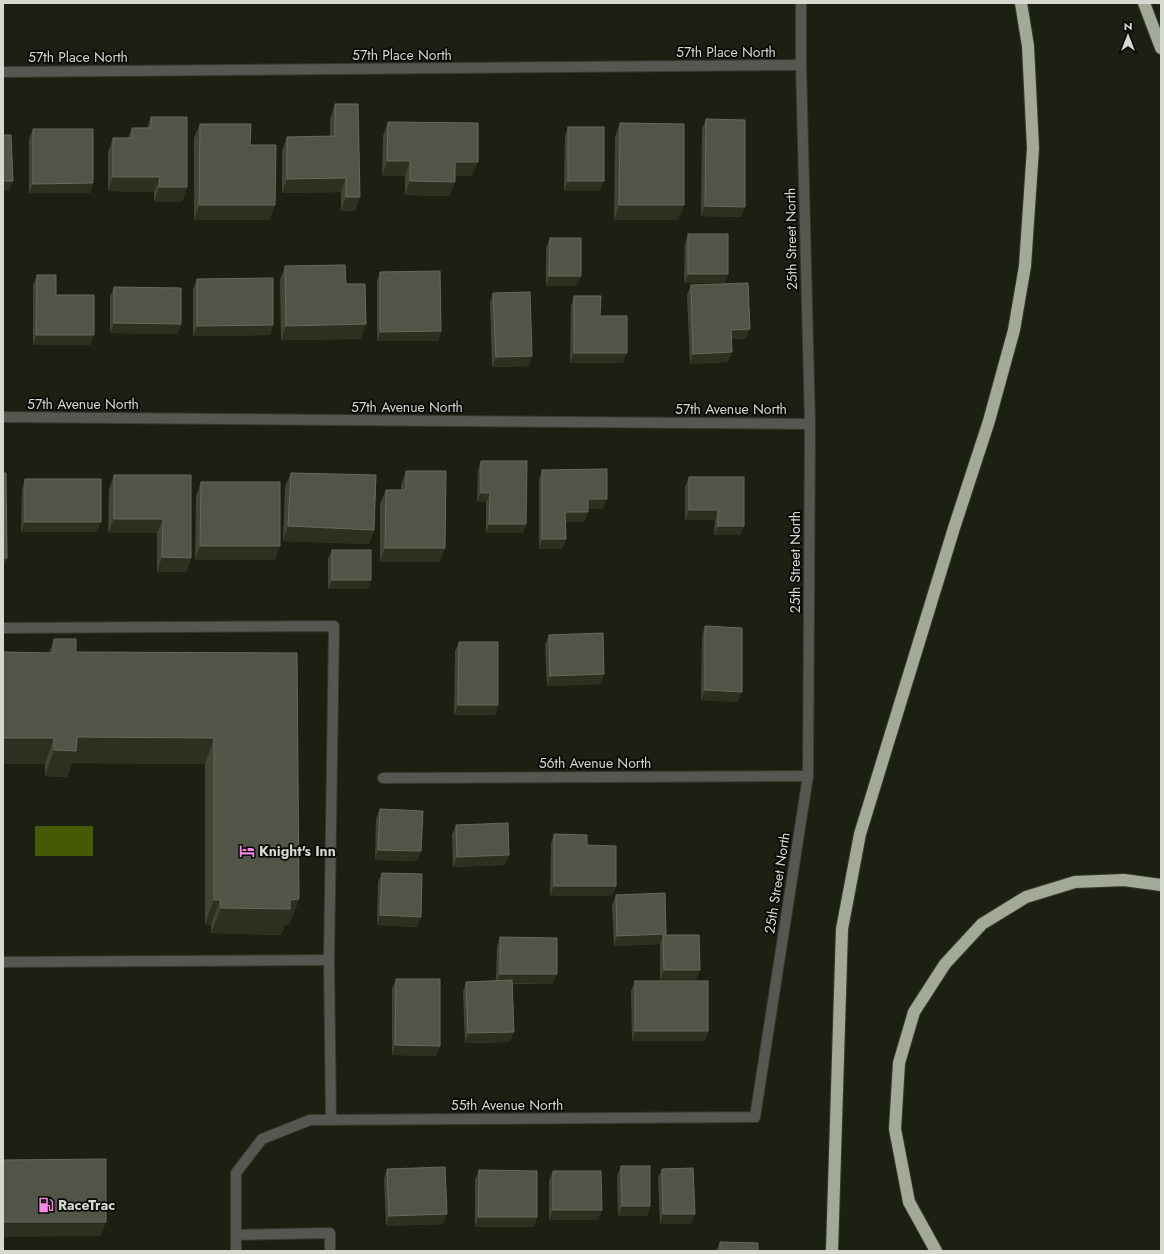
<svg xmlns="http://www.w3.org/2000/svg" width="1164" height="1254" font-family="Jost,sans-serif">
<style>
.water{fill:#465905}
.lines{fill:none;stroke-linecap:round;stroke-linejoin:round}
.lane-casing{stroke:#353a2c;stroke-width:12}
.street-casing{stroke:#353a2c;stroke-width:12}
.highway-casing{stroke:#353a2c;stroke-width:14}
.lane{stroke:#555851;stroke-width:10}
.street{stroke:#555851;stroke-width:10}
.highway{stroke:#a3a998;stroke-width:12}
.wall{fill:#404536}
.shaded-wall{fill:#2b3021}
.building{fill:#505547;stroke:#656a5c}
.labels{text-anchor:middle;dominant-baseline:central;stroke-width:3.5;stroke-linejoin:round;paint-order:stroke}
.street-label{font-size:14px;fill:#d5d9cf;stroke:#070904}
.poi-label{font-size:14px;font-weight:bold;fill:#d5d9cf;stroke:#070904;text-anchor:start}
</style>
<rect width="100%" height="100%" fill="#1b2012"/>
<rect class="water" x="35" y="826" width="58" height="30"/>
<g class="lines">
<g class="lane-casing">
<g id="lane">
<path d="M3,628l331,-2 -5,334 2,160"/>
<path d="M3,962l326,-2"/>
<path d="M236,1235l94,-2v18"/>
</g>
</g>
<g class="street-casing">
<g id="street">
<path d="M3,72l798,-7"/>
<path d="M3,417l807,7"/>
<path d="M383,778l425,-2"/>
<path d="M236,1251v-78l26,-34 48,-19 445,-3 53,-341 2,-352 -9,-359v-62"/>
</g>
</g>
<g class="highway-casing">
<g id="highway">
<path d="M1144,3l17,45"/>
<path d="M832,1251l10,-322 18,-95 94,-306 35,-107 25,-91 11,-64 8,-118 -5,-102 -7,-43"/>
<path d="M936,1251l-27,-49 -14,-73 4,-66 15,-51 31,-48 37,-40 44,-27 49,-15 49,-2 37,5"/>
</g>
</g>
<use href="#lane" class="lane"/>
<use href="#street" class="street"/>
<use href="#highway" class="highway"/>
</g>
<g class="wall">
<path d="M335,104l20,107h-14v-19l-59,1v-42l5,-14 43,-1v-17z"/>
<path d="M151,117l36,70 -5,15h-28v-10l-46,-1v-39l5,-14h15l4,-10h15z"/>
<path d="M706,119l35,98 -40,-1 1,-87z"/>
<path d="M388,122l84,54h-17l-5,20 -45,-1v-19h-23l1,-40z"/>
<path d="M620,123l64,82 -6,15h-64l1,-83z"/>
<path d="M200,124l50,21 20,75h-76v-82z"/>
<path d="M568,127l32,64h-36l1,-55z"/>
<path d="M33,129l60,54 -3,10h-61v-54z"/>
<path d="M688,234l37,49h-41l1,-39z"/>
<path d="M550,238l27,48h-31v-38z"/>
<path d="M285,266l61,18 15,55 -80,1 -1,-60z"/>
<path d="M380,272l61,59 -3,10h-61v-60z"/>
<path d="M37,275l57,60 -4,10h-57v-60z"/>
<path d="M197,279l76,46 -3,10 -77,1v-47z"/>
<path d="M691,285l55,54h-15l-3,23 -38,2 -3,-69z"/>
<path d="M114,287l67,37 -4,10 -67,-1v-36z"/>
<path d="M493,293l39,63 -3,10 -37,1 -2,-64z"/>
<path d="M574,296l49,67h-53l1,-57z"/>
<path d="M481,461l45,63 -3,9h-37v-31h-9l1,-32z"/>
<path d="M542,470l61,39h-15v3l-4,10h-18v17l-4,10h-23v-69z"/>
<path d="M406,471l34,91h-60v-58l6,-14h15v-5z"/>
<path d="M291,473l83,57 -5,14 -86,-3 2,-54z"/>
<path d="M114,475h77v83l-5,14h-29v-39h-49l1,-44z"/>
<path d="M689,477l55,49 -4,9h-26l1,-15h-30v-33z"/>
<path d="M25,479l72,53h-76l1,-43z"/>
<path d="M201,482l74,78h-80l1,-64z"/>
<path d="M332,550l39,30 -4,9h-39v-30z"/>
<path d="M705,626l33,76 -37,-2 1,-64z"/>
<path d="M549,635l52,49 -54,2 -2,-41z"/>
<path d="M54,639l22,13 221,1 2,246 -10,26h-4l-4,10 -70,-2v-8h-6v-161l-133,-1 -5,14 -22,-1v-12h-42v-112l46,1z"/>
<path d="M459,642l39,63 -3,10h-41l1,-64z"/>
<path d="M380,809l38,52 -43,-1 1,-41z"/>
<path d="M456,825l49,40 -52,2 -1,-32z"/>
<path d="M554,834l33,11 29,41 -4,10h-62l1,-52z"/>
<path d="M382,873l35,54 -40,-2 1,-43z"/>
<path d="M616,895l50,40 30,45h-36v-36l-46,2 -2,-41z"/>
<path d="M500,937l53,47h-40l-3,58 -45,1 -2,-51 3,-10 30,-1 1,-34z"/>
<path d="M396,979l44,67 -4,10 -44,-1v-66z"/>
<path d="M635,981l73,50 -3,10h-73l-1,-50z"/>
<path d="M621,1166l29,40 -3,10h-29l-1,-40z"/>
<path d="M387,1169l56,55 -57,2 -2,-47z"/>
<path d="M662,1169l29,55h-31l-2,-46z"/>
<path d="M479,1170l58,47 -3,10h-59v-47z"/>
<path d="M553,1171l49,39 -4,10h-49v-39z"/>
<path d="M720,1242l38,9h-42z"/>
</g>
<g class="shaded-wall">
<path d="M387,161h23l-5,15h-23z"/>
<path d="M455,162h23l-6,14h-22z"/>
<path d="M113,177h47l-6,15 -46,-1z"/>
<path d="M346,178l-5,14 -59,1 5,-14z"/>
<path d="M3,181h10l-4,10h-6z"/>
<path d="M410,181l45,1 -5,14 -45,-1z"/>
<path d="M568,181h36l-4,10h-36z"/>
<path d="M93,183l-3,10h-61l4,-9z"/>
<path d="M159,187h28l-5,15h-28z"/>
<path d="M346,197h14l-5,14h-14z"/>
<path d="M199,205h76l-5,15h-76z"/>
<path d="M619,205h65l-6,15h-64z"/>
<path d="M705,206l40,1 -4,10 -40,-1z"/>
<path d="M688,274h40l-3,9h-41z"/>
<path d="M549,276h32l-4,10h-31z"/>
<path d="M114,323l67,1 -4,10 -67,-1z"/>
<path d="M366,324l-5,15 -80,1 5,-14z"/>
<path d="M273,325l-3,10 -77,1 4,-10z"/>
<path d="M750,329l-4,10h-19l4,-9z"/>
<path d="M441,331l-3,10h-61l3,-9z"/>
<path d="M36,335h58l-4,10h-57z"/>
<path d="M732,352l-4,10 -38,2 3,-10z"/>
<path d="M574,353h53l-4,10h-53z"/>
<path d="M532,356l-3,10 -37,1 4,-10z"/>
<path d="M481,493h9l-4,9h-9z"/>
<path d="M588,499h19l-4,10h-19z"/>
<path d="M689,510h29l-3,10h-30z"/>
<path d="M565,512h23l-4,10h-22z"/>
<path d="M114,519h49l-6,14h-49z"/>
<path d="M25,522h76l-4,10h-76z"/>
<path d="M489,524h37l-3,9h-37z"/>
<path d="M288,526l86,4 -5,14 -86,-3z"/>
<path d="M718,526h26l-4,9h-26z"/>
<path d="M542,539h24l-4,10h-23z"/>
<path d="M200,546h80l-5,14h-80z"/>
<path d="M385,548h60l-5,14h-60z"/>
<path d="M162,557l29,1 -5,14h-29z"/>
<path d="M3,558h4l-4,12z"/>
<path d="M332,580h39l-4,9h-39z"/>
<path d="M604,674l-3,10 -54,2 3,-10z"/>
<path d="M705,690l37,2 -4,10 -37,-2z"/>
<path d="M458,705h40l-3,10h-41z"/>
<path d="M77,737l137,1 -9,26 -133,-1 -5,14 -22,-1 9,-26z"/>
<path d="M3,738h51l-9,26h-42z"/>
<path d="M378,850l43,1 -3,10 -43,-1z"/>
<path d="M509,855l-4,10 -52,2 4,-10z"/>
<path d="M554,886h62l-4,10h-62z"/>
<path d="M299,899l-10,26h-4l-4,10 -70,-2 10,-25z"/>
<path d="M214,900h6l-9,25h-6z"/>
<path d="M380,915l41,2 -4,10 -40,-2z"/>
<path d="M666,934l-3,7v-6l-3,9 -46,2 3,-10z"/>
<path d="M664,970h36l-4,10h-36z"/>
<path d="M500,974h57l-4,10 -57,-1z"/>
<path d="M635,1031h73l-3,10h-73z"/>
<path d="M514,1032l-4,10 -45,1 3,-10z"/>
<path d="M395,1045l45,1 -4,10 -44,-1z"/>
<path d="M622,1206h28l-3,10h-29z"/>
<path d="M553,1210h49l-4,10h-49z"/>
<path d="M447,1214l-4,10 -57,2 3,-10z"/>
<path d="M663,1214h32l-4,10h-31z"/>
<path d="M478,1217h59l-3,10h-59z"/>
<path d="M3,1222h103l-5,14 -98,1z"/>
</g>
<g class="building">
<path d="M335,104h23l2,93h-14v-19l-59,1v-42l48,-1z"/>
<path d="M151,117h36v70h-28l1,-10h-47v-39h19v-10h19z"/>
<path d="M706,119l39,1v87l-40,-1z"/>
<path d="M388,122l90,1v39h-23v20l-45,-1v-20h-23z"/>
<path d="M620,123l64,1v81h-65z"/>
<path d="M200,124h51l-1,21h26l-1,60h-76z"/>
<rect x="568" y="127" width="36" height="54"/>
<path d="M33,129h60v54l-60,1z"/>
<path d="M3,135h8l2,46h-10z"/>
<rect x="688" y="234" width="40" height="40"/>
<path d="M550,238h31v38h-32z"/>
<path d="M345,265l1,19h19l1,40 -80,2 -1,-60z"/>
<path d="M440,271l1,60 -61,1v-60z"/>
<path d="M37,275h19v20h38v40h-58z"/>
<path d="M273,278v47l-76,1v-47z"/>
<path d="M748,283l2,46 -19,1 1,22 -39,2 -2,-69z"/>
<path d="M114,287l67,1v36l-67,-1z"/>
<path d="M530,292l2,64 -36,1 -3,-64z"/>
<path d="M574,296h27l-1,20h27v37h-53z"/>
<path d="M481,461h46l-1,63h-37l1,-31h-9z"/>
<path d="M607,469v30h-19v13h-23l1,27h-24v-69z"/>
<path d="M406,471h40l-1,77h-60l1,-58h20z"/>
<path d="M3,473h3l1,85h-4z"/>
<path d="M291,473l85,2 -2,55 -86,-4z"/>
<path d="M114,475h77v83l-29,-1 1,-38h-49z"/>
<path d="M689,477h55v49h-26v-16h-29z"/>
<rect x="25" y="479" width="76" height="43"/>
<path d="M201,482h79v64h-80z"/>
<rect x="332" y="550" width="39" height="30"/>
<path d="M705,626l37,2v64l-37,-2z"/>
<path d="M603,633l1,41 -54,2 -1,-41z"/>
<path d="M54,639h22v13l221,1 2,246 -9,1v9l-69,-1 -1,-8h-6v-162l-137,-1 -1,14 -22,-1v-12h-51v-86l50,1z"/>
<path d="M459,642h39v63h-40z"/>
<path d="M380,809l43,2 -2,40 -43,-1z"/>
<path d="M508,823l1,32 -52,2 -1,-32z"/>
<path d="M554,834l33,1v10l29,1v40h-62z"/>
<path d="M382,873l40,1 -1,43 -41,-2z"/>
<path d="M665,893l1,41 -49,2 -1,-41z"/>
<path d="M663,935h36l1,35h-36z"/>
<path d="M500,937l57,1v36h-57z"/>
<path d="M396,979h44v67l-45,-1z"/>
<path d="M512,980l2,52 -46,1 -2,-51z"/>
<rect x="635" y="981" width="73" height="50"/>
<path d="M106,1159v63h-103v-62z"/>
<path d="M621,1166h29v40h-28z"/>
<path d="M445,1167l2,47 -58,2 -2,-47z"/>
<path d="M693,1168l2,46h-32l-1,-45z"/>
<path d="M479,1170l58,1v46h-59z"/>
<path d="M553,1171h48l1,39h-49z"/>
<path d="M720,1242l38,1v8h-38z"/>
</g>
<defs>
<g id="hotel-bare" transform="scale(1.2)"><path d="M-6-4.5h1.5V1H6V5H4.5V3h-9V5H-6ZM-4 0a1.8 1.8 0 1 1 3.6 0ZM.5 0V-2.5h3Q6-2.5 6 0Z" fill="#f987e8" stroke="#070904" stroke-width="2.5" paint-order="stroke"/></g>
<g id="fuel-bare" transform="scale(1.2)"><path d="M-5.5-6h7V0h2V4h1.3V-2.5L3-4.5l.8-.8L6-3V5H2.5V1h-1V6h-7ZM-4.2-4.7v3.2H.2V-4.7Z" fill="#f987e8" stroke="#070904" stroke-width="2.5" paint-order="stroke"/></g>
</defs>
<g fill-rule="evenodd">
<use href="#hotel-bare" x="247" y="851"/>
<use href="#fuel-bare" x="46" y="1205"/>
</g>
<g class="labels">
<g class="street-label">
<text x="726" y="52">57th Place North</text>
<text x="402" y="55">57th Place North</text>
<text x="78" y="57">57th Place North</text>
<text transform="translate(791 239) rotate(-91)">25th Street North</text>
<text x="83" y="404">57th Avenue North</text>
<text x="407" y="407">57th Avenue North</text>
<text x="731" y="409">57th Avenue North</text>
<text transform="translate(795 562) rotate(-90)">25th Street North</text>
<text x="595" y="763">56th Avenue North</text>
<text transform="translate(777 883) rotate(-81)">25th Street North</text>
<text x="507" y="1105">55th Avenue North</text>
</g>
<g class="poi-label">
<text x="259" y="851">Knight's Inn</text>
<text x="58" y="1205">RaceTrac</text>
</g>
</g>
<rect width="1164" height="1254" fill="none" stroke="#d5d9cf" stroke-width="8"/>
<g transform="translate(1128 36)" stroke="#070904" stroke-width="3" paint-order="stroke">
<path d="M0-3L7 15L0 10L-7 15Z" fill="#d5d9cf"/>
<text y="-6" font-size="11" font-weight="bold" text-anchor="middle" fill="#d5d9cf">N</text>
</g>
</svg>
